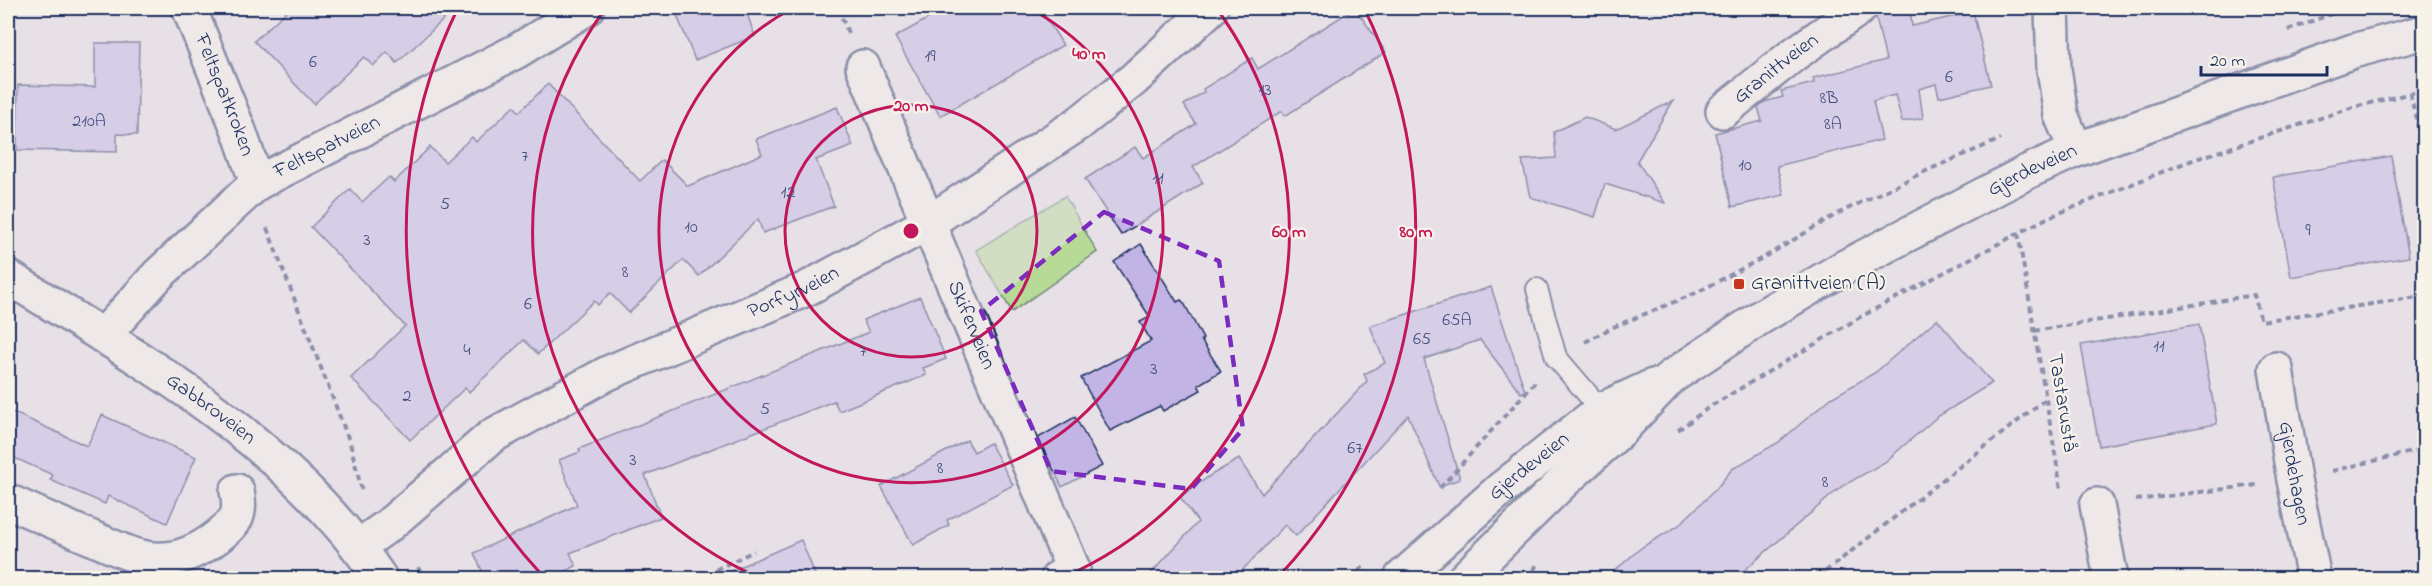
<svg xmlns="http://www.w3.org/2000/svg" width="2432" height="586" font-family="'Indie Flower',sans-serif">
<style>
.green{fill:#b7db96;stroke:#69857a;stroke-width:1.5}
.building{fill:#c2b5e6;stroke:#1b2f5e;stroke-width:1.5}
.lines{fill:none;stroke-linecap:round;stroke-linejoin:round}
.service-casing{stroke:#1b2f5e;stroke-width:24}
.minor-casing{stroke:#1b2f5e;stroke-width:38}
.secondary-casing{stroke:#1b2f5e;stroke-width:38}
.path{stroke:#1b2f5e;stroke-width:4;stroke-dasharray:6 4.5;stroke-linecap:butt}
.service{stroke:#f7f3e8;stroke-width:20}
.minor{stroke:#f7f3e8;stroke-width:33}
.secondary{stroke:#f7f3e8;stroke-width:33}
.marked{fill:none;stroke:#7b2cbf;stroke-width:4.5;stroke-dasharray:12 8;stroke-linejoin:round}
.ring{fill:none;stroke:#c2185b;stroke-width:3}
.poi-dot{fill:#c8321e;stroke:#f7f3e8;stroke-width:2}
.labels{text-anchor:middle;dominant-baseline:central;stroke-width:4.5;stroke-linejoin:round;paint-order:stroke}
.number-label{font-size:18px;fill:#455080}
.street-label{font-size:21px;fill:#1b2f5e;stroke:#f7f3e8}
.poi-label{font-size:21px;fill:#1b2f5e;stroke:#f7f3e8;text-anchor:start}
.centre{fill:#c2185b;stroke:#f7f3e8;stroke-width:3}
.ring-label{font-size:18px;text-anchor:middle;font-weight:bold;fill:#c2185b;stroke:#f7f3e8;stroke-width:4.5;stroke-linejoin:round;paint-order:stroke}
</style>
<rect width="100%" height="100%" fill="#e7e0e7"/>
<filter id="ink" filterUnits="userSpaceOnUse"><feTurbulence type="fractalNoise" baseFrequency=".0167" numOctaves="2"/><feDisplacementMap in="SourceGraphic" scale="12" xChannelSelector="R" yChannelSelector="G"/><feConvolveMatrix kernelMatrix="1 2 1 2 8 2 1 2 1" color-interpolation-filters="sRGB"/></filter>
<g filter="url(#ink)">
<path class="green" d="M1065,196l32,56 -85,60 -36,-62z"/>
<g class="building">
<path d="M290,8h166l-59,55 -10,-11 -14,14 -9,-9 -50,47 -60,-63z"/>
<path d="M674,8h71l10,28 -60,24z"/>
<path d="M947,8h93l23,37 -123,71 -45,-79z"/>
<path d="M1355,8l31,44 -101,64 -3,-5 -89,56 10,16 -82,52 -36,-56 50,-32 8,11 53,-34 -12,-19 20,-13 -1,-3 49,-31 6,11z"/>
<path d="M1879,8h31l2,18 61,-14 18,73 -52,12 -3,-13 -17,5 4,29 -21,4 -7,-27 -22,6 9,39 -105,26 7,29 -52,12 -17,-74 47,-12 -4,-14 6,-5 19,-5 -2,-6 33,-8 -1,-5 73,-18 -10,-42z"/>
<path d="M95,43h44l-2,92 -20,-1v18l-100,-2 1,-65 77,2z"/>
<path d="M548,84l92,97 22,-21 26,26 74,-32 -6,-15 81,-32 16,39 -37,14 18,46 -71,27 -5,-14 -59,57 -16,-16 -54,53 -19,-20 -12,12 -4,-4 -56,53 -14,-14 -55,52 -4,-4 -55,52 -59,-62 54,-52 -94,-99 39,-38 12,13 27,-25 5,5 36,-35 15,15 27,-25 4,5 38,-36 5,6z"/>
<path d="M1673,101l-36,60 28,42 -60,-19 -10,33 -65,-20 -8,-37 34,-2 -2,-26 31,-15 31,12z"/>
<path d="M2391,156l18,101 -118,20 -18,-100z"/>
<path d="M1141,244l36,58 4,-2 3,3 19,36 -2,1 20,31 -23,14 3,5 -38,21 -3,-5 -50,25 -29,-53 70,-37 -11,-19 10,-5 -36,-55z"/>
<path d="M1491,287l34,104 -4,2 -41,-53 -56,19 36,120 -21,7 -31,-71 -112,121 -11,-11 -51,54h-88l52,-57 -18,-25 31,-22 28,-16 23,35 105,-113 -3,-7 21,-11 -15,-37z"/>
<path d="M920,297l26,62 -23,9 3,7 -87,36 -5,-10 -189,74 16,42 -91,36 6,13 -26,13h-64l-12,-26 103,-48 -18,-45 21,-8 -1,-3 290,-117 -6,-12z"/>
<path d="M1937,319l55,64 -55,34 -52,45 -44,25 -107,92h-129l37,-32 36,-21 38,-37 16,-20 47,-27 52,-44 45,-26z"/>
<path d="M2199,324l18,100 -118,22 -18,-101z"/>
<path d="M8,410l79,36 15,-31 94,42 -29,66 -59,-27 -3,8 -55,-24 3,-5 -45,-20z"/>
<path d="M1075,417l27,49 -40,21 -24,-49z"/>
<path d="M967,440l7,12 16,-9 23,42 -66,35 2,5 -36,20 -32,-59z"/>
<path d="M801,540l16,39h-105z"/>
</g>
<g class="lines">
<g class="service-casing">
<path id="service" d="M1537,289l19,68 52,61"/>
</g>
<g class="minor-casing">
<g id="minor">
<path id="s1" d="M189,8l50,123 18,52"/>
<path d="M2052,8l2,61 7,46 15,35"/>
<path id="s2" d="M863,67l210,502 -15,9"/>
<path id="s3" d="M1723,111l70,-56 67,-47"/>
<path id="s4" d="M103,336l55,-61 99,-92 260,-132 70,-43"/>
<path id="s5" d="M2276,369l18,111 20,98"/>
<path d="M8,501c28,13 56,25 84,37 20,8 40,19 61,21 23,2 46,-8 64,-22 19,-15 25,-21 20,-46"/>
<path d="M2097,505l14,73"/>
<path id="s6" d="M359,546l30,-21 103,-89 116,-63 198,-84 122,-66 150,-99 55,-44 78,-72"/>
</g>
</g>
<g class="secondary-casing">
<g id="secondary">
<path id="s7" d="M8,277c135,84 282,166 372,301"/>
<path id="s8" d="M1401,578l100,-89 100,-79 52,-24"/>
<path id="s9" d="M1465,578l98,-96 58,-52 50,-53 90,-60 82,-49 186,-97 47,-21 277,-99 71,-19"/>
</g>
</g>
<g class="path">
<path d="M838,8l10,25"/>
<path d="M2288,30l60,-22"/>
<path d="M2410,93l11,46 3,-1"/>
<path d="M267,228l83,215 12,48"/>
<path d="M2018,233l43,256"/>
<path d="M2034,331l220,-36 7,26 163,-25"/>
<path d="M1585,342l26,-14 85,-35 72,-38 69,-41 91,-44 73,-31"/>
<path d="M1678,430l33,-24 151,-90 185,-98 140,-56 167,-55 70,-17"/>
<path d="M2332,471l92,-22"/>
<path d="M1440,488l95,-106"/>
<path d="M2136,500l121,-15"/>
<path d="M418,567l7,11"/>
<path d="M709,578l8,-9 37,-18"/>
<path d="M1351,578l13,-12"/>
<path d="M1526,578l13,-15"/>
<path d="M1817,578l229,-179"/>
</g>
<use href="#service" class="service"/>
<use href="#minor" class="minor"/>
<use href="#secondary" class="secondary"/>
</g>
</g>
<path d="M0 0H2432V586H0ZM1104,212l115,49 24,168 -52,60 -140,-18 -70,-160z" fill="#e7e0e7" fill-opacity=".55" fill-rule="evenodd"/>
<path class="marked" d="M1104,212l115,49 24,168 -52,60 -140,-18 -70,-160z"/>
<g class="ring">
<circle cx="911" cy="231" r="126"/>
<path d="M1029 8A252 252 0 1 1 793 8"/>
<path d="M760 578A378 378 0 0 1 605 9M1217 9A378 378 0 0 1 1062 578"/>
<path d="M542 575A505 505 0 0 1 457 10M1365 10A505 505 0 0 1 1280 575"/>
</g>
<rect class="poi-dot" x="1733" y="278" width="12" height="12" rx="3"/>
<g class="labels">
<g class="number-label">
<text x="930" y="57">19</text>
<text x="313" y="63">6</text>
<text x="1949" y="78">6</text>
<text x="1265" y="91">13</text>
<text x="1829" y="99">8B</text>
<text x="89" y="122">210A</text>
<text x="1833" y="125">8A</text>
<text x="525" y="157">7</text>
<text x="1745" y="166">10</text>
<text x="1158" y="179">11</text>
<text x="788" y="193">12</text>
<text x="445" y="205">5</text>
<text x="691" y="228">10</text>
<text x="2308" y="231">9</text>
<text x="367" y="241">3</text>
<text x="625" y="273">8</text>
<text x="528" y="305">6</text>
<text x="1457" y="321">65A</text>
<text x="1422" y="340">65</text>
<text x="2159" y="347">11</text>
<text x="467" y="351">4</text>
<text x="863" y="352">7</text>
<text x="1154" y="370">3</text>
<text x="407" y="397">2</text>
<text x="765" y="410">5</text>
<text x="1355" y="449">67</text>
<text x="633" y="461">3</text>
<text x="940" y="469">8</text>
<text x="1825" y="483">8</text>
</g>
<g class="street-label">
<text stroke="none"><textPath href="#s3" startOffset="68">Granittveien</textPath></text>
<text stroke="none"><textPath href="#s1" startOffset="94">Feltspatkroken</textPath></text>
<text stroke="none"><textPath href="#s4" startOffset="296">Feltspatveien</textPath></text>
<text stroke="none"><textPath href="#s9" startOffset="705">Gjerdeveien</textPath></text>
<text stroke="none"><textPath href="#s6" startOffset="507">Porfyrveien</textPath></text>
<text stroke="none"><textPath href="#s2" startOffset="280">Skiferveien</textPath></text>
<text transform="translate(2062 403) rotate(81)">Tastarustå</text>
<text stroke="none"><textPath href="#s7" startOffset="242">Gabbroveien</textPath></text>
<text stroke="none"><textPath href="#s8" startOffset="170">Gjerdeveien</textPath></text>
<text stroke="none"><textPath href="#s5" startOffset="106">Gjerdehagen</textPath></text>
</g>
<g class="poi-label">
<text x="1751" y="284">Granittveien (A)</text>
</g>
</g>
<circle cx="911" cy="231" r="9" class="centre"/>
<g class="ring-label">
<text x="1089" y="59">40 m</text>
<text x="911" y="111">20 m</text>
<text x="1289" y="237">60 m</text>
<text x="1416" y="237">80 m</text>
</g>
<rect width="2432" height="586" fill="none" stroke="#f7f3e8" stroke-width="30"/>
<rect x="15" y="15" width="2402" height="556" fill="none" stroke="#1b2f5e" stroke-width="2" filter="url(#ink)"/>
<path d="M2201 66v9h126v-9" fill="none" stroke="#1b2f5e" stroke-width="3"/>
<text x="2210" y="66" font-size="18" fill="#1b2f5e" stroke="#f7f3e8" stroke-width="4.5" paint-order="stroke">20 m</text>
</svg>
